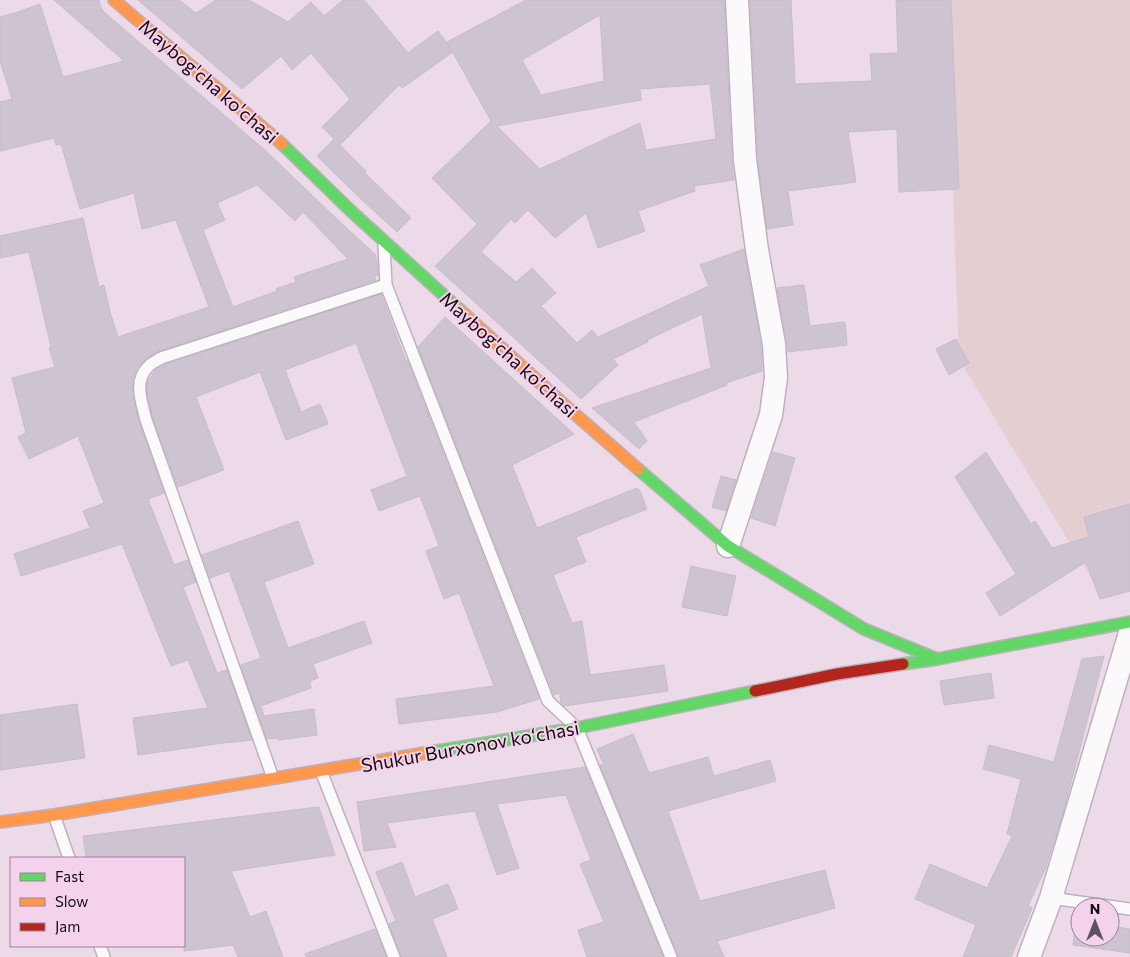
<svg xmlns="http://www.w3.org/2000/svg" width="1130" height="957" font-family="Commissioner,sans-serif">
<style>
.green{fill:#e5ced2}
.building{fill:#cec3d0;stroke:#c7bcc9;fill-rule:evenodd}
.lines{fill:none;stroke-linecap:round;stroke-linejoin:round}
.lane-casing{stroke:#bfb1bc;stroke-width:14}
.street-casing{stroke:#bfb1bc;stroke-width:25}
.fast-casing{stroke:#bfb1bc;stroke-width:14}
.slow-casing{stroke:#bfb1bc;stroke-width:14}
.jam-casing{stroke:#bfb1bc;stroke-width:14}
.lane{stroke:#fcf9fc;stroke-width:11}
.street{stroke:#fcf9fc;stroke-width:22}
.fast{stroke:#63d668;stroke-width:11}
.slow{stroke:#ff974d;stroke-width:11}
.jam{stroke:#b3261e;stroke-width:11}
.labels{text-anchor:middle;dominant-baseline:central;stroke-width:4;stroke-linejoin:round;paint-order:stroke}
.street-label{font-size:19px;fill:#160b14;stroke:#f4d2ec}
</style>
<rect width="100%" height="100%" fill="#ecdae8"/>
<path class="green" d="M946,0h184v581l-33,7 -138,-229z"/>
<g class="building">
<path d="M54,0h45l1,6 4,6 162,139 75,72 34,31 2,8 1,13 -4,1 2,4 -218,71 -14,10 -7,7 -4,9 -1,16 7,29 25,71 -16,6 26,66 14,-5 8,22 -13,5 34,86 10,-3 25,70 -29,3 -85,12 -5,-37 75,-10 -20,-48 -17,6 -49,-122 -101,32 -7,-22 76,-26 -7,-17 21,-8 -26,-67 -49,23 -11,-22 8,-4 -14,-55 43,-11 -6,-19 2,-1 -22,-95 -29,6v-22l83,-18 16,69 5,-2 6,27 8,25 91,-30 -33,-87 -34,9 -8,-36 -54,16 -19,-65 -5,1 -2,-7 -54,13v-49l12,-3 -12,-38v-44l15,-4 25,-9 23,73 61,-16zM257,185l38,36 8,-9 45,47 -54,18 2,5 -20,7 1,2 -44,16 -30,-77 22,-10 -8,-17z"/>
<path d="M138,0h41l17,13 20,-13h33l39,22 23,-20 13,14 19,-16h21l44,53 30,-22 15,21 -51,36 -3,-3 -59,60 26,26 -2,1 47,46 -14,14 -34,-31 -46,-45 17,-17 -12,-12 28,-28 -39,-46 -19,17 -11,-14 -39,33z"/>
<path d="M526,0h198l8,161 2,19 -40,6 1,5 -57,20 7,20 -47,17 -12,-35 -31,25 -27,-28 -13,13 -4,-4 -30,33 35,30 16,-14 24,25 -15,13 36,37 15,-13 6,7 111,-51 -9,-21 44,-16 17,97 1,25 -36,12 1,2 -93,37 13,19 -8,8 -47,-41 119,-40 -9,-54 -55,26 1,2 -35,17 5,6 -37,34 -146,-133 42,-42 -45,-46 59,-57 -44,-79zM600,15l4,66 -63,14 -19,-35zM710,84l6,55 -70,11 -6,-27 -100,46 -43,-43 144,-26 -1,-11z"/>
<path d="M750,0h41l4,84 77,-3 -2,-27 28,-1 -2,-53h55l8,189 -60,3 -2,-63 -49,3 8,50 -68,9 5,34 -26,4 -9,-70z"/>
<path d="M804,285l6,41 35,-4 2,23 -59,7 -1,-10 -10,-54z"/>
<path d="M381,294l25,67 1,-1 132,339 -42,13 -98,12 -3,-25 98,-13 -35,-93 -15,6 -18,-48 13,-5 -19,-50 -41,15 -8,-21 36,-14 -51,-133 -71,27 16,42 19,-8 8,20 -42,16 -26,-68 -64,25 28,73 -46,17 -25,-69 -5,-20 -1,-12 1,-5 7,-10 9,-6z"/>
<path d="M445,317l129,117 -62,31 25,63 100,-40 3,3 7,18 -71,28 10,25 -33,13 19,48 10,-2 8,54 74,-10 4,26 -104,15 -3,-3 -1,-10 -6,2 -136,-348z"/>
<path d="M956,339l13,24 -20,12 -13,-26z"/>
<path d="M773,452l22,6 -20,68 -24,-8z"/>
<path d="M986,452l45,72 4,-3 17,27 37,-11 -5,-20 46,-13v87l-30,8 -14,-37 -86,54 -14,-23 30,-19 -61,-97z"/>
<path d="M721,476l15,4 -10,31 -14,-4z"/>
<path d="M298,521l16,43 -50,18 24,66 76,-27 8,22 -59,21 5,14 -8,3 1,7 -50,18 3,10 50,-7 3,26 -39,5 -1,-2 -10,1 -26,-74 20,-7 -32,-87 -19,7 -8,-23z"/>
<path d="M691,566l45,10 -9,40 -45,-9z"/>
<path d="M1104,656l-42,161 -16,50 -18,39 4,2 -21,49h-48l13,-32 -61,-26 15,-35 57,24 25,-52 -5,-2 14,-55 -38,-10 6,-24 65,17 28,-103z"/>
<path d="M991,673l3,25 -50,7 -4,-24z"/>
<path d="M77,704l8,54 -85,12v-55z"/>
<path d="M633,734l16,39 59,-16 6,19 56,-16 6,21 -108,30 32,90 125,-31 10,38 -118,33 7,16h-46l-78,-192h4l-7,-16z"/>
<path d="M585,767l78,190h-76l-9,-27 26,-8 -24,-58 11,-4 -25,-65 -69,9 22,64 -22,7 -22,-64 -88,12 9,24 -32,4 -7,-49z"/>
<path d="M319,807l16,48 -104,16 19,46 16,-6 17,46h-45l-5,-12 -49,6v-93h-98l-3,-22z"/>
<path d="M402,862l13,35 33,-13 10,25 -26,10 15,38h-46l-12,-33 7,-3 -20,-49z"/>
<path d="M1076,921l4,1v15h30v-11l20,3v24l-57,-8z"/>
<path d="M375,929l11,28h-80l-1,-3z"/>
</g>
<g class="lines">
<g class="lane-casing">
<g id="lane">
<path d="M384,245l2,40 162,416 29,27 94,229"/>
<path d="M321,771l73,186"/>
<path d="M273,778l-127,-358c-4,-17 -13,-39 2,-53 3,-4 9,-6 13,-9l225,-73"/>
<path d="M54,815l15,43"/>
<path d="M1051,898l79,11"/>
<path d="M100,946l4,11"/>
</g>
</g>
<g class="street-casing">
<g id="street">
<path d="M728,546l43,-131 5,-38 -2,-33 -17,-94 -12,-90 -8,-160"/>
<path d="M1029,957l22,-59 79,-265"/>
</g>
</g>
<g class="fast-casing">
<g id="fast">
<path d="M282,144l70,68 108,98"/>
<path d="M638,469l90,77 136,83 73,30"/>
<path d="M903,664l34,-5 193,-37"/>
<path d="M425,753l152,-25 178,-37"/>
</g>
</g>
<g class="slow-casing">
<g id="slow">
<path d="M114,0l168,144"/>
<path d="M460,310l100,91 78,68"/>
<path d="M0,822l54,-7 371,-62"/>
</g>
</g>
<g class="jam-casing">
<path id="jam" d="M755,691l82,-17 66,-10"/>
</g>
<use href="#lane" class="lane"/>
<use href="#street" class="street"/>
<use href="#fast" class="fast"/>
<use href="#slow" class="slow"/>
<use href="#jam" class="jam"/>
</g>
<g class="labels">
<g class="street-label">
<text transform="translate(209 81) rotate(41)">Maybog'cha ko'chasi</text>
<text transform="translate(509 354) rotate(42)">Maybog'cha ko'chasi</text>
<text transform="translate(470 746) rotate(-10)">Shukur Burxonov koʻchasi</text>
</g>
</g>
<rect x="10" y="857" width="175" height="90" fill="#f4d2ec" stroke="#9b8296"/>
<rect x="20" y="873" width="25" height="8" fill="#63d668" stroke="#9b8296"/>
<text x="55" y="882" font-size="15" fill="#160b14">Fast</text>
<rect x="20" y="898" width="25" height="8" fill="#ff974d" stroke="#9b8296"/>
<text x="55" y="907" font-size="15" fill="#160b14">Slow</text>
<rect x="20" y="923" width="25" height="8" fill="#b3261e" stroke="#9b8296"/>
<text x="55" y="932" font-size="15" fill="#160b14">Jam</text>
<g transform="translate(1095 922)"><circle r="24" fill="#f4d2ec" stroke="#9b8296"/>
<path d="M0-4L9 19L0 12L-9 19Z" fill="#61535e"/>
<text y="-8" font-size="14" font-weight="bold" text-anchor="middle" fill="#160b14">N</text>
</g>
</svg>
